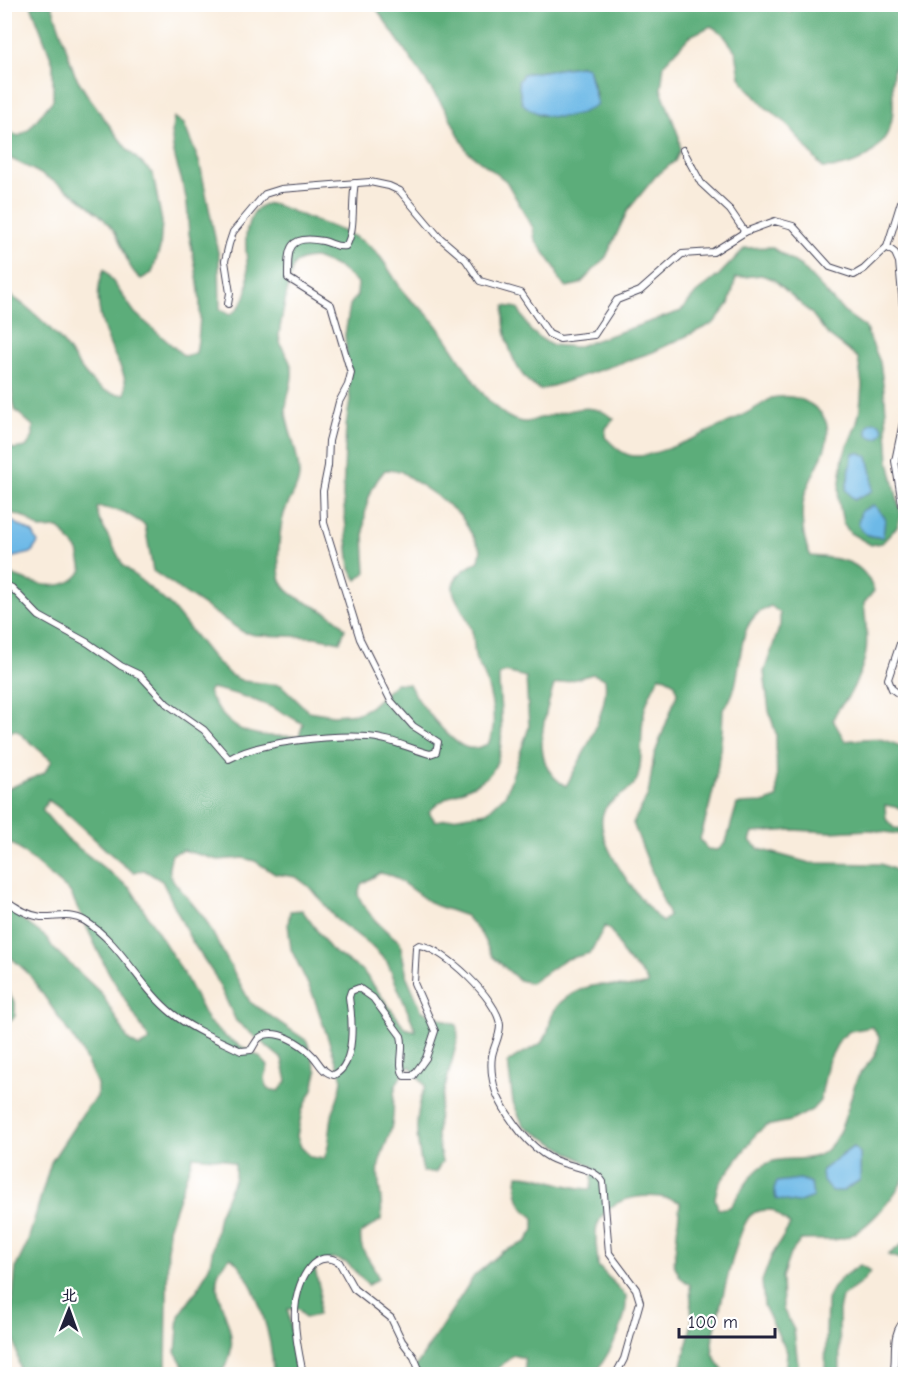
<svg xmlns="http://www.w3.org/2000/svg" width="910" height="1379" font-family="'Comic Neue','LXGW WenKai TC',sans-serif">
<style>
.forest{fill:#5bad7a;stroke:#3e685a;stroke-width:1.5;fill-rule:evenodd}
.water{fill:#6db9e7;stroke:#486e91;stroke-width:1.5}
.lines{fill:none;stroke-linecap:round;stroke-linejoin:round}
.minor-casing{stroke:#424053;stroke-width:8}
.minor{stroke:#fff;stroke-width:6}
</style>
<rect width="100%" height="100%" fill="#fff"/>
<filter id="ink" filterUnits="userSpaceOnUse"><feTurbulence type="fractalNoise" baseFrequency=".0167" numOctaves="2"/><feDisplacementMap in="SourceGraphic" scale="12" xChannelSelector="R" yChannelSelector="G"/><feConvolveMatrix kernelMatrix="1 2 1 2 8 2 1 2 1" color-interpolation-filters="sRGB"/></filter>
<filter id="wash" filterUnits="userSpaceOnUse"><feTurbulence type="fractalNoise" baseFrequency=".008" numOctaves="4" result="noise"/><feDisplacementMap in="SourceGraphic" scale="24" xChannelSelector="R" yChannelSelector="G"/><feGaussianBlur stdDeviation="1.35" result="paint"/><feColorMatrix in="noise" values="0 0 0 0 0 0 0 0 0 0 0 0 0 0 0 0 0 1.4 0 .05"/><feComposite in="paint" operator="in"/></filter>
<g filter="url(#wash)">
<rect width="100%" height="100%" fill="#f9ecdc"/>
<g class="forest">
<path d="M779,4l9,8h3v-7h114v55h-8c-8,17 -3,32 -4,50 -2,38 -34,59 -70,58l-38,-46 -20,-15 -18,-20 -7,-10 -4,-25 -14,-19 -11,-7 -21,10 -26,28 -3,25 18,48 1,13 -5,11 -20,16 -27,33 -22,47 -26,27 -13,3 -8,-7 -3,-11 -21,-29 -2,-12 -27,-47 -39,-30 -20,-39 -73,-107zM580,66l8,3 8,25 -24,22 -33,-1 -16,-41z"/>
<path d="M31,5h21l23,70 14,23 38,51 26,25 9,48 -2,26 -8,25 -11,6c-17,-13 -16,-35 -29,-51 -28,-33 -69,-54 -107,-72v-25l14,5 10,-7 24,-29v-37z"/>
<path d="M174,117l10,7 16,40 19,93 1,52 10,6c37,-25 2,-68 23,-101 12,-19 27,-7 43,-1 24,11 49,16 71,31 18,13 25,34 39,51 5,7 14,11 20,18 23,24 38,56 58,82 10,12 25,27 42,27 5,0 9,-3 14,-4 25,-5 52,-20 74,1l-8,9 -1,9c9,9 18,19 31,19 24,1 114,-42 135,-58 14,-3 27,-2 39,6 40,25 1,64 -6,94 -4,16 -1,45 7,58 30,3 52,3 63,35l-10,12c4,42 7,51 -14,91 -6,11 -13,12 -17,26l12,21c30,-4 32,-5 60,7v61l-20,-4 1,14 8,9 11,1v6l-35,-5 -39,2 -38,-2 -40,3 -3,8 9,8 51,14 71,1 13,5 7,10 5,32v264c-11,21 -42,61 -67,64 -12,2 -25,0 -38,1l-11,14 -8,23 1,32 11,21 5,44h-14l2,-22 -23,-46 -2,-25 9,-24 19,-32 -18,-15c-8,0 -16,0 -22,6 -14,15 -32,102 -38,126l1,12 12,20h-45l12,-52 -2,-37 -10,-8 -6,-13 6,-62c-25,-10 -70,-9 -82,22 -5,11 0,30 0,42l28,30c2,29 -16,55 -31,78h-69l-2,-16 -11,-3 -21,19h-81l63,-98 28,-24 24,-10 8,-12v-12c-16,-12 -19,-24 -16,-43 24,-1 45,14 73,14l2,-22 -70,-42 -10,-23 -5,-39c10,-11 26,-12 35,-22 8,-9 5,-20 11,-30 6,-12 25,-22 38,-25 16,-4 36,5 56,-2 -5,-13 -13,-15 -22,-26 -9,-11 -8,-23 -21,-32l-15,27 -26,7 -33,23 -12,-3 -27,-24 -11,-22 -15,-18 -34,-12 -39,-28 -13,-3 -19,11 -3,11c10,21 24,33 42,47l7,35 15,34 35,14 1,13 -19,73 -2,25 5,26 -6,10h-13c-7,-34 -10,-53 2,-86l-15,-20c-25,24 -12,35 -19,63 -3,12 -10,24 -12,36 -3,18 5,36 2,55l-20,13c-3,21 13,27 17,46l-10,6 -21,-22 -14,-5 -19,8 6,24 -2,25 -13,3 -6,-9h-11l8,65h-23c0,-34 -16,-93 -42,-117 -42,32 26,71 -11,117h-32l-12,-21 3,-37 20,-29 11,-23 9,-49 16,-38v-13l-11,-5 -31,-3 -25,73 -2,145h-146l-9,-58 5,-49 11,-23 24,-82 36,-55 10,-10v-13l-16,-34 -52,-76 -24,-22 -1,-46 43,32 6,10 49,46 27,47 10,6 11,-6 -44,-73 -36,-76 -56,-47 -9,-2v-53l39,-17 8,-12 -36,-31 -11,3v-161c21,10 62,25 77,-2l-4,-19 -19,-23 -19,1 -16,-12 -19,-6v-67l9,5 12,-2 7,-10v-11l-18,-16 -4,-23 -6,-6 -1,-89c19,10 40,29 54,45 20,22 32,60 67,57 3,-18 -6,-28 -13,-44 -11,-26 -20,-54 -8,-81l31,44 49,43 12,-3c8,-47 3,-69 -6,-114 -3,-13 -1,-28 -4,-41 -6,-31 -19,-48 -12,-81zM315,258l23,9 20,16 -1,12 -7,10 -5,30 5,65 -4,25 -3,71 7,73 7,11 9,-8c-2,-37 -8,-72 19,-102l15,1 41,28 20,17 20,34 -2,11c-45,24 -21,34 -8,67 4,10 2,22 5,32 2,5 5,8 7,12 8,21 16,53 5,72 -8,3 -15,6 -23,3 -17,-7 -48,-46 -56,-63l-13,-1 -26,24 -11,6 -26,2 -25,-4 -27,-26 -38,-4 -13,-6 -18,-18 -40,-50 -49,-42 -24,-46 -2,-11 3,-1 24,5 21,13 8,46 90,61 12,3 60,2 25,5 5,-13c-15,-25 -59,-25 -65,-52 -3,-18 -1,-46 4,-63 4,-14 14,-23 15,-38 1,-23 -12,-44 -13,-66 0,-14 8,-28 6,-41 -2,-12 -12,-20 -13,-33 0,-6 12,-67 15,-71 5,-6 13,-7 21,-7zM771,606l9,7v12l-16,47 5,39 7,23 1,64 -14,5 -26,1 -11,38 -8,8 -11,-1 -7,-10c14,-46 22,-82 23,-130 27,-28 4,-88 48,-103zM505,672l21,5 3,50 -23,67 -19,18 -52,9 -6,-9c14,-16 34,-20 52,-31 32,-18 17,-76 18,-106zM593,674l12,5c5,30 -24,80 -39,107 -38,-21 -22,-68 -12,-101zM660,675l15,8 2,11 -23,62 -6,39 -15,28 36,93 -7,6c-20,-19 -79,-91 -54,-117 10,-10 29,-16 31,-32 4,-20 1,-40 5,-60 2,-12 10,-27 16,-38zM211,688c34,7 63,18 92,36l-4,12c-45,1 -70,0 -91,-44zM48,800c32,20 54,51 85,72l11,-2 18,11 29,59 24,36 21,45 46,38 5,22 -8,10 -12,-2 -2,-11 3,-12 -8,-9 -33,-19 -19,-17 -24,-47 -53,-85 -64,-50 -25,-29zM183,850l35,10 25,-2 12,3 20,13 21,3 16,12 25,31 32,24 18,18 29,69 -11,-3 -42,-57 -31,-20 -30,-41 -12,1 -2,13 3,25 22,46 29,84c-1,13 -6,21 -9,33 -4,16 -2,32 -9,47l-13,-2 -10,-10 -4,-11 5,-25 11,-22 4,-17 -10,-31 -57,-39 -45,-83 -34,-41 -2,-12 3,-12zM872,1027l7,10c-2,27 -15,25 -23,44 -7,20 -13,57 -32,71 -18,13 -45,1 -63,15 -12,8 -22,28 -31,40l-12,2 -3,-11 3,-13 39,-52 9,-7 25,-5 21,-11 8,-9 8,-39 12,-23 10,-8zM853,1147l7,6v27l-38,-10z"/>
<path d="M771,247l30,19 43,46 21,15 15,35 5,36 4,63 12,54 -3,11 -16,17 -11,2 -21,-12 -7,-10 -5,-25 5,-41 14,-34 3,-14 2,-24 -4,-27 -30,-23 -16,-21 -39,-35 -12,-4 -25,3 -7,26 -15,19 -61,29 -112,38c-26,-11 -41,-58 -36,-84l13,2 12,22 10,8 11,7 25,2 105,-36 15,-18 23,-18 26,-27zM853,454l19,37 -13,7 -13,-8z"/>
<path d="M5,987l10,17v12l-8,8 -2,-2z"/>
<path d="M905,1242v14l-5,3 -12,-4z"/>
<path d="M860,1265l11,6 -9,11 -20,15 -3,13 1,64h-15l2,-74c6,-18 17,-25 33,-35z"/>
</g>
<g class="water">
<path d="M580,66l8,2 9,36c-22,17 -55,18 -75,-1l-4,-21 5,-8z"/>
<circle cx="875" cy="430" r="8"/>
<path d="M853,453h8l7,4 4,17v17l-18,9 -8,-10z"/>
<path d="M874,505l11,13 -2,19c-13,0 -19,-1 -25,-13l3,-13z"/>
<path d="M5,517l28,16 5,10 -7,10 -26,6z"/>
<path d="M853,1147l7,6v27l-17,11h-12l-8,-11 -1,-10z"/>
<path d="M800,1179l11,4 2,14 -16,6 -21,-4 -2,-9 3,-8z"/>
</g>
</g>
<g filter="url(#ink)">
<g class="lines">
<g class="minor-casing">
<g id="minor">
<path d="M906,14l-4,27 4,9"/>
<path d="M4,46l3,-5 -2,-37"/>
<path d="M683,150l18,33 29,27 15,22"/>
<path d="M887,247l8,6 4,9 7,78"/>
<path d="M228,304l2,-11 -5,-32 4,-17 4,-12 32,-38 16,-5 89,-7 19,4 11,5 38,45 28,24 14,21 41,12 28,41 11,5 34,-4 23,-35 23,-9 42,-37 31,-2 32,-20 30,-11 18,5 37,41 24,8 10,-6 23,-22 19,-61"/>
<path d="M906,408l-11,53 11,67"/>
<path d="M4,584l8,4 27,28 49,27 33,23 19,9 27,29 37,26 25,29c31,-18 103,-24 139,-22 22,1 42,12 62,17l6,-2 2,-10 -25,-16 -22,-25 -31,-62 -36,-116 -1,-32 5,-25 1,-25 10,-39 9,-17 3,-12 -20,-68 -43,-27c0,-29 -1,-44 35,-37 9,2 14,7 23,5 10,-16 5,-44 9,-63"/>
<path d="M906,626l-18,53 4,10 14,10"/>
<path d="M4,899c12,9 23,16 37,18 16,1 29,-5 44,4 37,23 55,67 88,93 20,16 46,26 68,37l10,-1c2,-3 5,-9 8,-12 16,-12 43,6 54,18 7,8 10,17 21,19 23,-11 18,-58 15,-78l2,-6 8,-3 14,10 28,38c4,13 -4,28 3,40h9l13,-18 9,-27 -21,-48 2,-36 3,-2c25,3 79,55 81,80 0,12 -6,20 -8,31 -2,14 1,32 8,45 11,21 29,45 50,57 16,9 44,8 53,24l6,71 27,36 4,13 -16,57 -8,15"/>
<path d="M303,1374c-4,-20 -9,-43 -8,-64 1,-23 16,-64 44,-48l15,27 37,29 11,23 12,16 7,17"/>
<path d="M893,1374c5,-18 -4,-41 13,-54"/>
</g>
</g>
<use href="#minor" class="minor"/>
</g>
</g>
<rect width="910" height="1379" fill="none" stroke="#fff" stroke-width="24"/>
<g transform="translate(69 1310) rotate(1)" stroke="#ffffff" stroke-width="4.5" paint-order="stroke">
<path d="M0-4.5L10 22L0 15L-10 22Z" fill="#22223b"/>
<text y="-9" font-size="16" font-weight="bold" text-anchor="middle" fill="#22223b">北</text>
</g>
<path d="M679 1328v9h96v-9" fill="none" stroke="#22223b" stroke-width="3"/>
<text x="688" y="1328" font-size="18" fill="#22223b" stroke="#ffffff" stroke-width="4.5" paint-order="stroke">100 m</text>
</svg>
